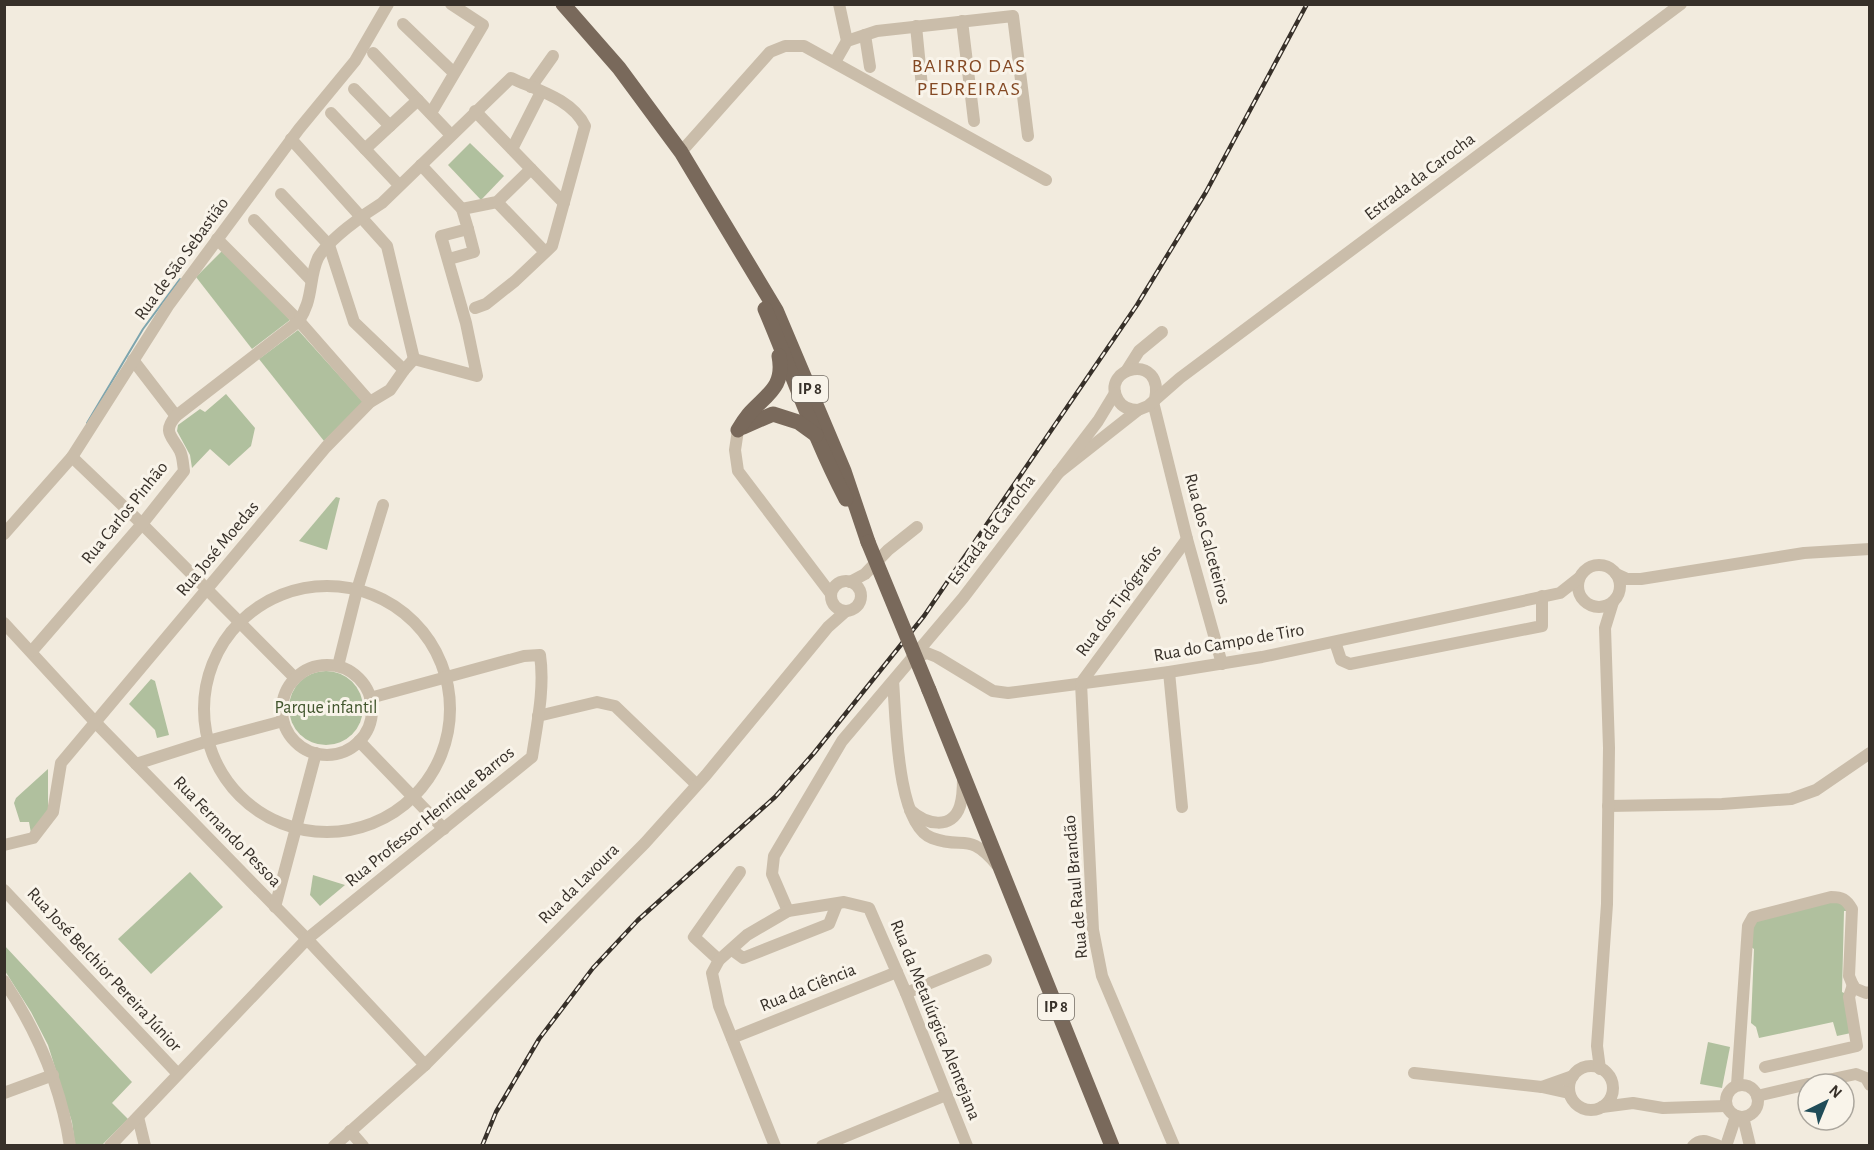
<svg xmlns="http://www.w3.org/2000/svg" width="1874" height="1150" font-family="'Alegreya Sans',sans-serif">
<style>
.green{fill:#b0c09e}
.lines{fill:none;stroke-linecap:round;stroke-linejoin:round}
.stream{stroke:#7da5ae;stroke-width:2}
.minor{stroke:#cabdaa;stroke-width:12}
.major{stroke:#79695b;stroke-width:15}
.rail-casing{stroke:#373029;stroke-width:4.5}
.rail{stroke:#f9f4ea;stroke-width:2;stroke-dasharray:7;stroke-linecap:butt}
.major-bridge{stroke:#79695b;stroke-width:15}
.labels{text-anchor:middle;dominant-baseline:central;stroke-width:6;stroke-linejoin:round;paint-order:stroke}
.shield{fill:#f9f4ea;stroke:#716b63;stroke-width:1.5}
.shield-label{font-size:16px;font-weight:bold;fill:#373029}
.street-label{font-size:18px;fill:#373029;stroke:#f9f4ea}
.park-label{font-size:18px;fill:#41552d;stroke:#f9f4ea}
.neighbourhood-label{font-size:20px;letter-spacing:1.5px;fill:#844924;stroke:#f9f4ea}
</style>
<rect width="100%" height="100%" fill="#f2ebde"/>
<g class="green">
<path d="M470,143l34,33 -23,24 -33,-35z"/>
<path d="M224,249l66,71 -38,29 -56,-72z"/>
<path d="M298,330l65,72 -39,39 -65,-82z"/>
<path d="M226,394l29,34 -4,18 -22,20 -19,-17 -18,19 -2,-13 -13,-24 1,-6 22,-16 5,3z"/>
<path d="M336,497l4,1 -13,52 -28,-9z"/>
<circle cx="326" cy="708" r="37"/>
<path d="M151,679l4,2 14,54 -12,3 -2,-8 -26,-26z"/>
<path d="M48,769v42l-17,22 -2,-11h-9l-6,-19 2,-5z"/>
<path d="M190,872l33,35 -72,67 -33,-35z"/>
<path d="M313,875l32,10 -25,21 -10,-11z"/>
<path d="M1840,899l7,12h-3l-2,81 2,1 7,40 -14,3 -4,-14 -74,16 -3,-11 -5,-4 3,-74 -3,-2 2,-23 3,-5z"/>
<path d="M4,945l128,137 -20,21 16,16 -26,26h-27l-3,-23 -24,-77 -17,-33 -26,-41z"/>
<path d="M1708,1042l22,5 -8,41 -22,-4z"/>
</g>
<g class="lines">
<path class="stream" d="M87,423l56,-94 37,-50"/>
<g class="minor">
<path d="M839,4l8,37"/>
<path d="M962,21l12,100"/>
<path d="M403,24l50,48"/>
<path d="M916,26l6,61"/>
<path d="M865,35l5,32"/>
<path d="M373,53l78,82"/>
<path d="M835,62l12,-21 30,-10 136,-15 15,120"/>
<path d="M531,87l22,-31"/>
<path d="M354,89l36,37"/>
<path d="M475,111l89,92"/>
<path d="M331,113l68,72"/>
<path d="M431,113l52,-88 -32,-21"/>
<path d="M291,139l96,107 27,113"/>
<path d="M365,149l53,-49"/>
<path d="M512,149l29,-57"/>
<path d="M681,152l89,-100 15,-6h19l242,134"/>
<path d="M281,194l48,51 25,77 50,48"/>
<path d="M497,202l48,50"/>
<path d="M462,209l35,-7 34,-33"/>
<path d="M254,220l57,60"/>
<path d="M217,239l82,82 71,81"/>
<path d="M449,259l25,-7 -6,-23"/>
<path d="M414,359l63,17 -11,-53 -25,-87 27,-7 -6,-20 -41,-44"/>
<path d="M133,360l43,56"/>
<path d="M1127,370l12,-19 23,-19"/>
<path d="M1153,402l34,137 35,125"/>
<path d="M1138,410c-8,0 -16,-3 -20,-10 -19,-33 47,-49 37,0"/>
<path d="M738,430l-3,20 3,21 93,123"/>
<path d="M72,457l70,67 153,154"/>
<path d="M1058,473l80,-63 10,-4 32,-28 501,-374"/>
<path d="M4,534l68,-77 96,-151 131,-177 56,-68 33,-57"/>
<circle cx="1599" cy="586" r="21"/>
<path d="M1616,574l11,5h14l163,-26 66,-4"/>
<circle cx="846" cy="596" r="15"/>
<path d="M850,582l15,-8 23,-24 29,-23"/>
<circle cx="327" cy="709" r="123"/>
<path d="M4,623l92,100 211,216 118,126"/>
<path d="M1335,642l6,18 9,4 192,-38v-30"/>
<path d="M32,651l110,-127 42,-53c-1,-6 -1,-14 -4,-20 -8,-15 -18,-19 -4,-35l123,-95c3,-5 6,-11 8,-17 5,-15 4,-31 11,-46 10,-18 46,-44 64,-55l129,-125c26,12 61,21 74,48l-33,120 -37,35 -29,23 -11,4"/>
<path d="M912,658l15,-5 10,4 56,34 15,2 161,-21 93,-15 298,-64 19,-15"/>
<circle cx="327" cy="710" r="45"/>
<path d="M338,666l19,-76 26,-85"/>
<path d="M1169,672l13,135"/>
<path d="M893,681c3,34 3,144 39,157 33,12 36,-7 65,27"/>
<path d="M1081,683l12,247 9,46 72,170"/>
<path d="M1081,683l106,-144"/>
<path d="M538,716l59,-14 18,4 81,78"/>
<path d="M359,741l85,88"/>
<path d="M136,764l72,-23 75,-20"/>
<path d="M1608,806l114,-2 69,-5 25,-9 54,-37"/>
<path d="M910,810c15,14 42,21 50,-4 3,-9 3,-19 3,-28"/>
<path d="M4,845l29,-7 20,-26 8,-49 265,-316 44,-45 20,-12 14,-20 10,-11"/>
<path d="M4,890l174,184"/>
<path d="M275,907l41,-154"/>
<path d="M788,911l-16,-37 2,-18 68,-115 121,-143 135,-177 17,-28"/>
<path d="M732,950l11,8 86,-34 8,-20"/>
<path d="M719,960l-25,-23 46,-65"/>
<path d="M4,981c33,50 57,105 66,165"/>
<path d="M906,993l80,-33"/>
<path d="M732,1038l165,-66"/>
<circle cx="1591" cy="1088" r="22"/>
<path d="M1765,1067l92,-21 -8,-49 4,-12"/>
<path d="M1600,1069l-3,-23 10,-142 2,-156 -4,-120 8,-26"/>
<path d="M1414,1073l128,14"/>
<path d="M1809,1084l47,-10 10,4 4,7"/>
<path d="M1737,1085l11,-159 5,-9 78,-20c11,0 15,2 21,12l-3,67 5,12 12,5 4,-1"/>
<circle cx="1742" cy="1101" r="16"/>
<path d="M4,1093l49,-18"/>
<path d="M1569,1093l-27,-6 31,-11"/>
<path d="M1757,1096l51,-12"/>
<path d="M1602,1107l31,-4 30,5 63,-2"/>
<path d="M138,1117l7,29"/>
<path d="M1743,1117l7,29"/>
<path d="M350,1131l13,15"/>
<path d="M110,1146l197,-207 225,-182c5,-33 13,-69 8,-102l-16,1 -154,42"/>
<path d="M334,1146l91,-81 220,-222 61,-68 122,-148 18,-16"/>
<path d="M775,1146l-56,-140 -7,-33 7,-13 28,-25 41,-24 56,-9 25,6 37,85 61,153"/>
<path d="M822,1146l124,-51"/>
<path d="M1693,1146c8,-9 16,-4 26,0"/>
<path d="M1726,1146l10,-30"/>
</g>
<g class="major">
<path d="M563,4l56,64 62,84 95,158 68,161 24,71"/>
<path d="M765,309c27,63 49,129 81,190"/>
<path d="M743,427l30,-13 25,8 18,13"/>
<path d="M738,430c3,-5 7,-11 11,-16 18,-20 36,-27 30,-58"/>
<path d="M929,690l183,456"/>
</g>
<g class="rail-casing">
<path id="rail" d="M482,1146l14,-34 43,-73 54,-71 45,-48 137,-123 39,-44 110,-137 213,-311 69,-113 101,-188"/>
</g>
<use href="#rail" class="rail"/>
<path class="major-bridge" d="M868,542l61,148"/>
</g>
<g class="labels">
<g class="shield">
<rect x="792" y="376" width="36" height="26" rx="4.5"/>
<rect x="1038" y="994" width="36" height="26" rx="4.5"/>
</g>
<g class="shield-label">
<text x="810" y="389">IP 8</text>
<text x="1056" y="1007">IP 8</text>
</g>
<g class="street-label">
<text transform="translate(1420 177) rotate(-37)">Estrada da Carocha</text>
<text transform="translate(182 259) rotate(-54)">Rua de São Sebastião</text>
<text transform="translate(125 513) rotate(-51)">Rua Carlos Pinhão</text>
<text transform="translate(992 530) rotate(-53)">Estrada da Carocha</text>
<text transform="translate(1207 539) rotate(75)">Rua dos Calceteiros</text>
<text transform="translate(218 549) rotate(-50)">Rua José Moedas</text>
<text transform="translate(1119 601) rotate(-54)">Rua dos Tipógrafos</text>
<text transform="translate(1229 643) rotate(-10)">Rua do Campo de Tiro</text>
<text transform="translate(430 817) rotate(-39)">Rua Professor Henrique Barros</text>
<text transform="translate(227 832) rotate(46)">Rua Fernando Pessoa</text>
<text transform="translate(579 884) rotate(-45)">Rua da Lavoura</text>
<text transform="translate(1076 887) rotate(-95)">Rua de Raul Brandão</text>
<text transform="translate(104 970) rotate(47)">Rua José Belchior Pereira Júnior</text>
<text transform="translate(808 988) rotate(-22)">Rua da Ciência</text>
<text transform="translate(935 1020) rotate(68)">Rua da Metalúrgica Alentejana</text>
</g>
<g class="park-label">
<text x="326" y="708">Parque infantil</text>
</g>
<g class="neighbourhood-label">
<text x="969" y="66">BAIRRO DAS<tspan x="969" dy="23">PEDREIRAS</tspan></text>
</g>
</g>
<rect width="1874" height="1150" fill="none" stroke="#373029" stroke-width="12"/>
<g transform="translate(1826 1102) rotate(43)"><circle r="28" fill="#f9f4ea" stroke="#aba69d" stroke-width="1.5"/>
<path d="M0-4.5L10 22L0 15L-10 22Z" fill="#204c58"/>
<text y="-9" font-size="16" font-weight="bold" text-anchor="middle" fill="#373029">N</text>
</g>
</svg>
